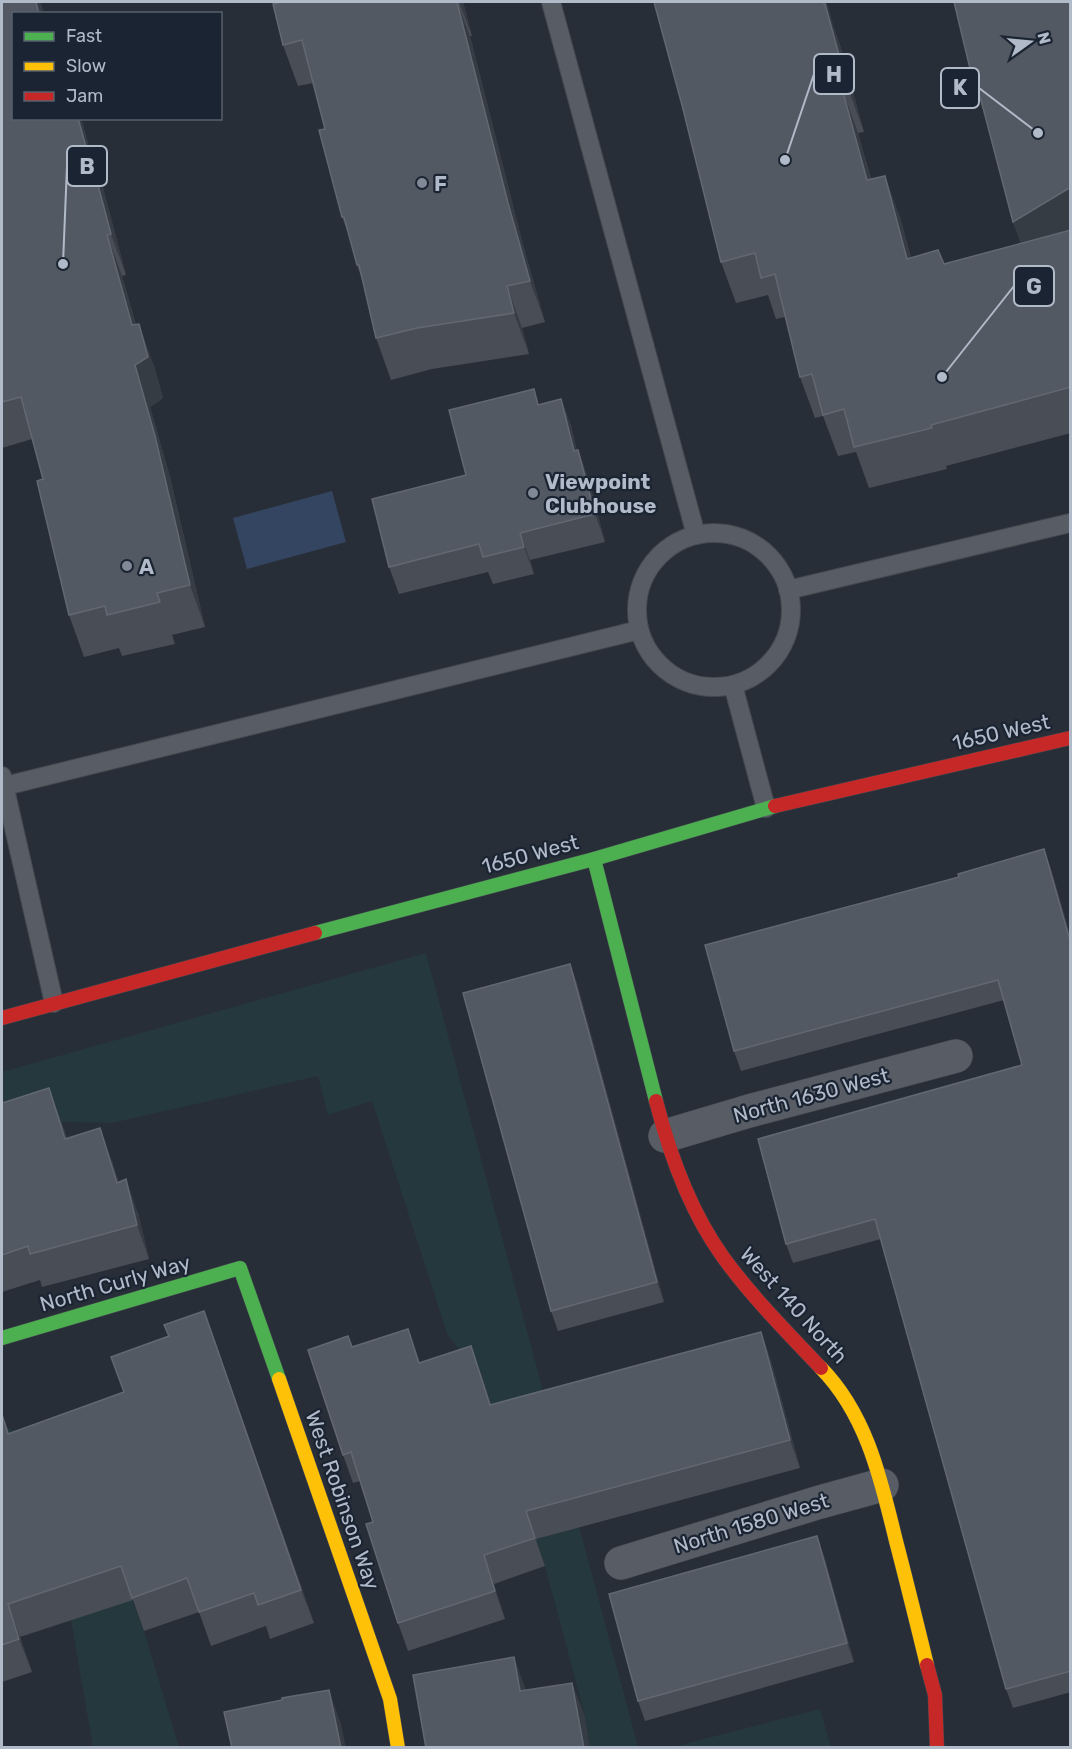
<svg xmlns="http://www.w3.org/2000/svg" width="1072" height="1749" font-family="Rubik,sans-serif">
<style>
.green{fill:#25383d}
.water{fill:#344561}
.lines{fill:none;stroke-linecap:round;stroke-linejoin:round}
.lane-casing{stroke:#444950;stroke-width:20}
.street-casing{stroke:#444950;stroke-width:34}
.fast-casing{stroke:#444950;stroke-width:15}
.slow-casing{stroke:#444950;stroke-width:15}
.jam-casing{stroke:#444950;stroke-width:15}
.lane{stroke:#585d65;stroke-width:18}
.street{stroke:#585d65;stroke-width:33}
.fast{stroke:#4caf50;stroke-width:14}
.slow{stroke:#ffc107;stroke-width:14}
.jam{stroke:#c62828;stroke-width:14}
.wall{fill:#484d56}
.shaded-wall{fill:#363c44}
.building{fill:#535962;stroke:#626872;stroke-width:1.5}
.poi-dot{fill:#818996;stroke:#1b2432;stroke-width:2}
.labels{text-anchor:middle;dominant-baseline:central;stroke-width:4.5;stroke-linejoin:round;paint-order:stroke}
.poi-label{font-size:21px;font-weight:bold;fill:#b1bac9;stroke:#1b2432;text-anchor:start}
.street-label{font-size:21px;fill:#b1bac9;stroke:#1b2432}
.leader{fill:none;stroke:#b1bac9;stroke-width:2}
.callout-dot{fill:#b1bac9;stroke:#1b2432;stroke-width:2}
.callout{fill:#1b2432;stroke:#b1bac9;stroke-width:2}
.callout-label{font-size:22px;text-anchor:middle;font-weight:bold;fill:#b1bac9}
</style>
<rect width="100%" height="100%" fill="#282e37"/>
<g class="green">
<path d="M426,953l212,794h-48l-5,-31 -40,-150 -64,-192 -33,-38 -76,-235 -44,14 -10,-39 -206,47 -51,-1 -59,16v-66z"/>
<path d="M7,1428l67,20 70,183 35,116h-86l-22,-127z"/>
<path d="M820,1709l11,38h-158z"/>
</g>
<path class="water" d="M332,491l14,51 -99,27 -14,-51z"/>
<g class="lines">
<g class="lane-casing">
<g id="lane">
<path d="M551,2l145,533"/>
<circle cx="714" cy="610" r="77"/>
<path d="M788,590l282,-67"/>
<path d="M733,685l33,123"/>
<path d="M2,776l52,227"/>
<path d="M5,786l634,-156"/>
</g>
</g>
<g class="street-casing">
<g id="street">
<path d="M665,1136l84,-25 207,-55"/>
<path d="M621,1563l199,-61 62,-17"/>
</g>
</g>
<g class="fast-casing">
<g id="fast">
<path d="M594,859l62,242"/>
<path d="M315,933l279,-74 181,-53"/>
<path d="M2,1338l238,-70 39,111"/>
</g>
</g>
<g class="slow-casing">
<g id="slow">
<path d="M821,1368c46,47 60,112 75,173 11,42 21,83 31,124"/>
<path d="M279,1379l111,320 8,49"/>
</g>
</g>
<g class="jam-casing">
<g id="jam">
<path d="M775,806l295,-68"/>
<path d="M2,1018l313,-85"/>
<path d="M656,1101c14,55 34,110 67,156 29,40 64,75 98,111"/>
<path d="M927,1665l8,30 2,53"/>
</g>
</g>
<use href="#lane" class="lane"/>
<use href="#street" class="street"/>
<use href="#fast" class="fast"/>
<use href="#slow" class="slow"/>
<use href="#jam" class="jam"/>
</g>
<g class="wall">
<path d="M2,2h38l4,12h-30v104h67l11,40 11,30 23,87 -4,1 14,49 18,41 9,32 -13,9 20,70 35,150 -33,8 3,9 -53,12 -3,-8 -35,9 -15,-42 -26,-136 -11,-40 -30,9z"/>
<path d="M283,2h180l9,34h-2l53,209 22,77 -23,6 7,26 -97,15 -41,11 -15,-42 -13,-56 -6,-17 -8,-30 -7,-18 -17,-88 -12,-46 -15,3 -15,-41z"/>
<path d="M1071,2v431l-125,33 1,3 -78,19 -13,-36 -18,4 -15,-40 -8,2 -15,-41 -15,-60 -9,2 -8,-24 -32,8 -15,-41 -39,-157 152,-77 6,17 24,87 -6,1 13,46 29,38 11,41 33,6 77,-21 -8,-21 -27,-105 -13,-36z"/>
<path d="M561,399l10,27 6,25 1,-1 10,28 17,64 -75,18 4,14 -41,10 -5,-12 -89,22 -10,-27 77,-92 74,-71z"/>
<path d="M1044,849l7,20 20,69v754l-58,16 -7,-19 -125,-450 -88,24 -7,-19 236,-179 -18,-65 -263,71 -7,-20 225,-174z"/>
<path d="M570,964l7,19 87,319 -106,29 -7,-20z"/>
<path d="M49,1088l18,50 45,23 7,22 19,30 11,46 -107,28 -2,-7 -38,12v-189z"/>
<path d="M164,1325l52,19 98,279 -44,16 -4,-13 -55,20 -12,-34 -55,19 -11,-31 -113,37 12,35 -30,10v-269l7,20 115,-41 44,-56z"/>
<path d="M761,1332l10,29 29,107 -264,71 9,27 -51,18 11,35 -97,32 -10,-28 -25,-101 -13,-41 -7,2 -10,-28 9,-108 68,16 61,11 10,31z"/>
<path d="M824,1556l30,106 -209,59 -7,-20z"/>
</g>
<g class="shaded-wall">
<path d="M36,2h4l4,12h-5z"/>
<path d="M457,2l13,34 53,209 22,77 -15,-41 -22,-78z"/>
<path d="M459,2h4l9,34z"/>
<path d="M823,2h4l7,26 6,17 24,87 -15,-41z"/>
<path d="M843,92l15,41 24,89 -15,-42z"/>
<path d="M78,118h3l11,40 11,30 23,87 -15,-41z"/>
<path d="M885,176l15,41 22,83 -15,-41z"/>
<path d="M1071,187v51l-43,26 -15,-42z"/>
<path d="M107,235l15,41 23,83 -6,-35 15,42 9,32 -13,9 20,70 35,150 -15,-42 -55,-220 -3,-40z"/>
<path d="M507,286l15,42 7,26 -15,-41z"/>
<path d="M561,399l10,27 13,53 -10,-28z"/>
<path d="M578,450l10,28 17,64 -10,-28z"/>
<path d="M520,533l10,27 4,14 -10,-27z"/>
<path d="M1044,849l7,20 20,69v6z"/>
<path d="M570,964l7,19 87,319 -7,-20z"/>
<path d="M49,1088l12,34 17,50 -13,-33z"/>
<path d="M100,1128l12,33 17,56 -12,-34z"/>
<path d="M126,1179l12,34 11,46 -12,-34z"/>
<path d="M204,1311l12,33 98,279 -13,-33z"/>
<path d="M761,1332l10,29 29,107 -10,-28z"/>
<path d="M471,1346l10,28 20,59 -11,-28z"/>
<path d="M526,1511l10,28 9,27 -10,-28z"/>
<path d="M817,1536l7,20 30,106 -7,-19z"/>
<path d="M484,1555l10,29 11,35 -10,-28z"/>
<path d="M8,1604l12,33 12,35 -13,-33z"/>
<path d="M514,1657l12,33 -6,1z"/>
<path d="M572,1683l13,33 5,32h-6z"/>
<path d="M329,1690l12,34 5,24h-5z"/>
</g>
<g class="building">
<path d="M2,2h34l3,12h-25v104h64l8,29h2l23,87 -4,1 25,90 7,-1 9,33 -13,8 20,71 35,149 -33,8 3,9 -53,13 -2,-9 -36,9 -32,-134 6,-2 -22,-82 -19,5z"/>
<path d="M283,2h174l51,201 22,78 -23,5 7,27 -97,15 -41,10 -17,-73h-2l-13,-48h-2l-23,-87 6,-1 -23,-89 -19,5 -10,-41z"/>
<path d="M654,2h169l1,2h1l24,87 -6,1 24,88 18,-4 22,83 31,-9 6,14 127,-34v157l-140,38 1,3 -78,19 -10,-38 -21,6 -11,-41 -12,3 -25,-103 -14,4 -6,-25 -34,9 -39,-157z"/>
<path d="M954,2h117v185l-58,35 -37,-141h-3z"/>
<path d="M534,389l4,16 23,-6 13,52 4,-1 17,64 -75,19 4,14 -41,10 -4,-13 -90,23 -17,-68 94,-24 -17,-65z"/>
<path d="M1044,849l27,95v727l-65,18 -131,-470 -89,25 -28,-105 264,-74 -24,-85 -264,71 -29,-106 254,-68 -1,-3z"/>
<path d="M570,964l87,318 -106,29 -88,-318z"/>
<path d="M49,1088l16,51 35,-11 17,55 9,-4 11,46 -107,29 -2,-8 -26,9v-152z"/>
<path d="M204,1311l97,279 -43,15 -4,-12 -55,19 -12,-34 -55,20 -11,-32 -113,38 11,35 -17,6v-230l6,19 116,-42 -13,-35 58,-21 -5,-11z"/>
<path d="M408,1329l11,34 52,-17 19,59 271,-73 29,108 -264,71 9,27 -51,17 11,36 -97,32 -32,-99 7,-2 -22,-70 -8,3 -35,-105 40,-14 4,11z"/>
<path d="M817,1536l30,107 -209,58 -29,-107z"/>
<path d="M514,1657l6,34 52,-8 12,65h-158l-13,-73z"/>
<path d="M329,1690l12,58h-109l-8,-36 58,-12v-2z"/>
</g>
<g class="poi-dot">
<circle cx="422" cy="183" r="6"/>
<circle cx="533" cy="493" r="6"/>
<circle cx="127" cy="566" r="6"/>
</g>
<g class="labels">
<g class="poi-label">
<text x="434" y="183">F</text>
<text x="545" y="481">Viewpoint<tspan x="545" dy="24">Clubhouse</tspan></text>
<text x="139" y="566">A</text>
</g>
<g class="street-label">
<text transform="translate(1001 732) rotate(-13)">1650 West</text>
<text transform="translate(530 854) rotate(-15)">1650 West</text>
<text transform="translate(811 1095) rotate(-15)">North 1630 West</text>
<text transform="translate(115 1283) rotate(-16)">North Curly Way</text>
<text transform="translate(794 1305) rotate(48)">West 140 North</text>
<text transform="translate(343 1500) rotate(71)">West Robinson Way</text>
<text transform="translate(751 1523) rotate(-17)">North 1580 West</text>
</g>
</g>
<path class="leader" d="M785 160L814 74M1038 133L979 88M63 264L67 166M942 377L1014 286"/>
<g class="callout-dot">
<circle cx="785" cy="160" r="6"/>
<circle cx="1038" cy="133" r="6"/>
<circle cx="63" cy="264" r="6"/>
<circle cx="942" cy="377" r="6"/>
</g>
<g class="callout">
<rect x="814" y="54" width="40" height="40" rx="6"/>
<rect x="941" y="68" width="38" height="40" rx="6"/>
<rect x="67" y="146" width="40" height="40" rx="6"/>
<rect x="1014" y="266" width="40" height="40" rx="6"/>
</g>
<g class="callout-label">
<text x="834" y="82">H</text>
<text x="960" y="95">K</text>
<text x="87" y="174">B</text>
<text x="1034" y="294">G</text>
</g>
<rect width="1072" height="1749" fill="none" stroke="#b1bac9" stroke-width="6"/>
<rect x="12" y="12" width="210" height="108" fill="#1b2432" stroke="#57606e" stroke-width="1.5"/>
<rect x="24" y="32" width="30" height="9" fill="#4caf50" stroke="#57606e" stroke-width="1.5"/>
<text x="66" y="42" font-size="18" fill="#b1bac9">Fast</text>
<rect x="24" y="62" width="30" height="9" fill="#ffc107" stroke="#57606e" stroke-width="1.5"/>
<text x="66" y="72" font-size="18" fill="#b1bac9">Slow</text>
<rect x="24" y="92" width="30" height="9" fill="#c62828" stroke="#57606e" stroke-width="1.5"/>
<text x="66" y="102" font-size="18" fill="#b1bac9">Jam</text>
<g transform="translate(1030 42) rotate(75)" stroke="#1b2432" stroke-width="4.5" paint-order="stroke">
<path d="M0-4.5L10 22L0 15L-10 22Z" fill="#b1bac9"/>
<text y="-9" font-size="16" font-weight="bold" text-anchor="middle" fill="#b1bac9">N</text>
</g>
</svg>
